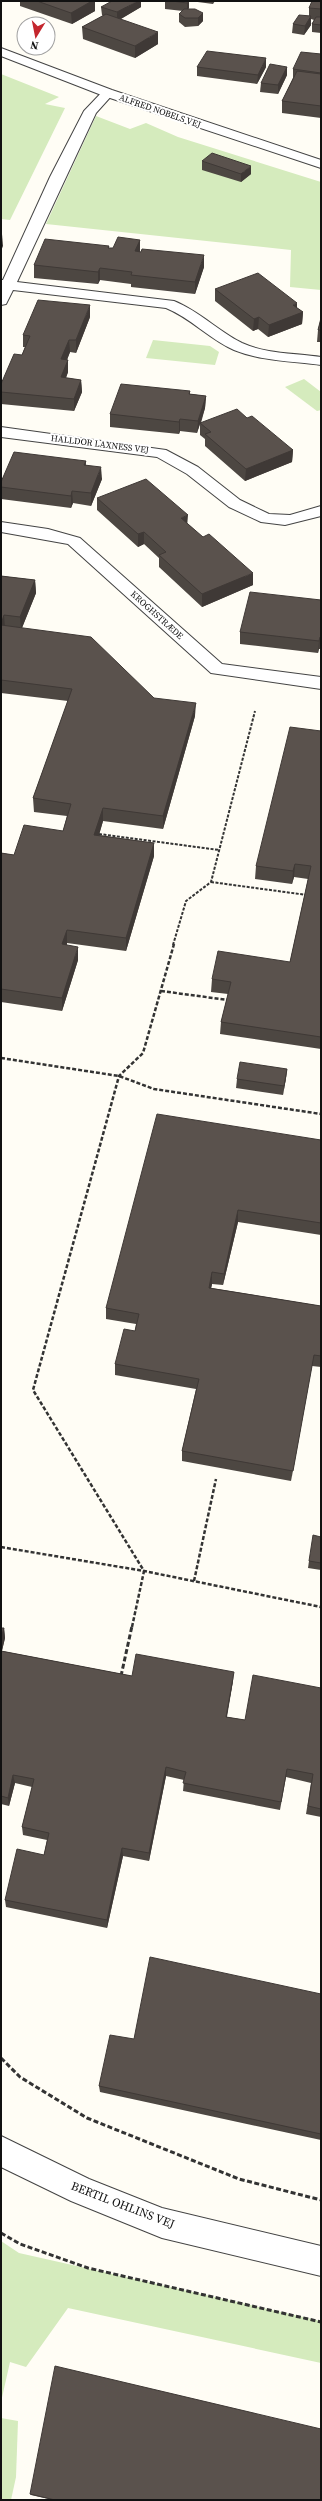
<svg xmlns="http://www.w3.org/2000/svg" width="322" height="2501" font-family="'Source Serif 4',serif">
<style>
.green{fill:#d5ebbd}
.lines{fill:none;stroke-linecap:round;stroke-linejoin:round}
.service-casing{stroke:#444;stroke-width:2}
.minor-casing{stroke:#444;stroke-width:2}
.tertiary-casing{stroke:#444;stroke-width:2}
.path-far2{stroke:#333;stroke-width:2;stroke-dasharray:3 1.5;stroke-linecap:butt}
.path-far1{stroke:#333;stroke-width:2.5;stroke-dasharray:4 2;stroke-linecap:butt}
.path{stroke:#333;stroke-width:3;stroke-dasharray:5 2.5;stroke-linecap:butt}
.service{fill:#fff;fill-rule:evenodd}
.minor{fill:#fff;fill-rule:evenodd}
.tertiary{fill:#fff;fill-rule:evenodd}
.wall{fill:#4d4742}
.shaded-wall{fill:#3f3936}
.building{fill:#5a524d;stroke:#3f3936}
.labels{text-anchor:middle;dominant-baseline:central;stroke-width:4;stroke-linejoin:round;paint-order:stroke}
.far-street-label{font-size:9px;fill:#111;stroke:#fff}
.near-street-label{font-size:12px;fill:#111;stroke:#fff}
</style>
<rect width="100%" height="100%" fill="#fffdf5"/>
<g class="green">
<path d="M1,74l58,23 -14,7 20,4 -55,112 -9,-1z"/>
<path d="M96,116l34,13 16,-6 32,14 143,45v108l-31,-3 1,-37 -245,-26z"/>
<path d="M153,340l57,6 9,6 -4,13 -69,-7z"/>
<path d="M304,379l17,13v18l-4,1 -32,-24z"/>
<path d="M1,2241l18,12 302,68v42l-253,-55 -42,59 -16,-5 -9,40z"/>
<path d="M1,2418l17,3 -2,56 -5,23h-10z"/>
</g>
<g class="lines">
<g class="service-casing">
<g id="service">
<path d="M1,522l47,7 32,9 142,126 99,13v12l-110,-16 -143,-129 -67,-12z"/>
<path d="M1,2136l88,43 73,29 159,38v30l-159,-38 -91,-37 -70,-34z"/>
</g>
</g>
<g class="minor-casing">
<g id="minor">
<path d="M108,89l6,4 -18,20 -79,169 157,19c25,10 44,30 68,42 24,11 53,10 79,14v8c-29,-4 -60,-4 -87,-15 -25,-11 -43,-32 -68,-42l-153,-18 -7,14 -5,1v-25h2l47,-103 34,-66 20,-21z"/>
<path d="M1,427l165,23 32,17 42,33 29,14 21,1 31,-9v10l-36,9 -24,-3 -32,-15 -42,-33 -30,-17 -156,-20z"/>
</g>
</g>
<g class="tertiary-casing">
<path id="tertiary" d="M1,48l111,42 209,70v8l-217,-72 -103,-40z"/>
</g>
<g class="path-far2">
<path d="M99,834l120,16"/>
<path d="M211,882l96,13"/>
<path d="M173,945l13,-44 25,-19 44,-171"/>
</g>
<g class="path-far1">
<path d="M161,991l67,9"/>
<path d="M1,1058l118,18 35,13 167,25"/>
<path d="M1,1547l143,24 177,36"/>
<path d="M194,1581l22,-102"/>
<path d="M132,1627l12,-56 -111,-181 86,-314 24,-23 31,-109"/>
</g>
<g class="path">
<path d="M121,1676l11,-50"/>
<path d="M1,2058l19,19 67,41 152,61 82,21"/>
<path d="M1,2233l19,11 68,24 233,54"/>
</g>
<use href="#service" class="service"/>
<use href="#minor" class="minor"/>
<use href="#tertiary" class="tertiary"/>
</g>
<g class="wall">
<path d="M20,1h75v10l-23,13 -52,-18z"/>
<path d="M165,1h24v7l-1,1 15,12 -5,5 -13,1 -6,-5v-8l4,-3 -18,-2z"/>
<path d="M190,1h25l-2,3z"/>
<path d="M321,1v32l-9,-1v-8l2,-4 -3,-1v6l-7,10 -12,-2 1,-9 16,-8v-8z"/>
<path d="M101,7h40l-20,12 37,25 -23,14 -52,-19 -1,-12 21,-11 -1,-1z"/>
<path d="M321,54v64l-39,-5v-12l11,-23v-9z"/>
<path d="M197,67h69l-9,17 -60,-8z"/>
<path d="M287,67v8l-9,19 -18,-2 1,-9z"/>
<path d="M202,161l49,13 -10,8 -39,-12z"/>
<path d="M140,240v12l64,15 -9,27 -64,-7v-3l-31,-4 -2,4 -64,-6v-13l75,-19v2h4z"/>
<path d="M215,289l82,19 6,4 -1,12 -34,13 -10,-8 -5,2 -38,-30z"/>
<path d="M90,317l-14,36 -6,-1 -3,8h1v12l-2,6 15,2 1,12 -8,19 -73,-7v-20l21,-29 3,-8h-2v-12z"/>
<path d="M321,318v24h-4l1,-12z"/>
<path d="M190,391v3l16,2 -1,12 -4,15 46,-5 46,32 -1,12 -47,19 -40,-35v-7l-5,-4v-11l-3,9 -17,-2 -1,3 -69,-7v-13z"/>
<path d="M86,461v4l16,14 -11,27 -18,-3 -2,5 -70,-9v-17z"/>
<path d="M97,498l90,25 66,62 -51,22 -43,-40v-9l-15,-14 -6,3 -41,-37z"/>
<path d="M1,576l34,4 1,13 -14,35 132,70 41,18 -32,113 -60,-8 -4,14 55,8v13l-28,95 -59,-8v2l11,15 -16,51 -61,-9v-149l13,2 49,-24 4,-15 -33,-4 -1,-14 35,-97 -67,-8z"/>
<path d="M321,600v49h-2l-1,4 -78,-9v-12z"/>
<path d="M321,731v318l-101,-15 1,-12 7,-28 -17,-2 1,-13 78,-17 18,-83 -14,-2 -2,7 -37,-5 1,-13z"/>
<path d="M287,1069l-1,9 -3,17 -47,-7 1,-9z"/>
<path d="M321,1140v95l-83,-13 -15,63 -11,-1 -1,4 110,18v61l-9,-1 -21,115 -109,-20v-10l14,-62 -81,-14v-11l20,-33 1,-7 -30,-5v-11z"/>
<path d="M321,1537v33l-13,-2 1,-7z"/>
<path d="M1,1628h3l1,10 -3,13 130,25 101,5 -6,36 18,3 76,-32v129l-15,-3 5,-31 -25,-6 -6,33 -97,-19 1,-11 -18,-4 -17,85 -26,-5 -16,72 -101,-21 -1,-7 39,-45 3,-15 -24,-5 -1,-8 10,-40 -17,-4 -6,23 -8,-2z"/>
<path d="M321,1994v146l-221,-48 -1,-6 35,-47z"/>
<path d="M30,2494l291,6h-268l-22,-5z"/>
</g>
<g class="shaded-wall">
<path d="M92,1h3v10l-23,13 -1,-11z"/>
<path d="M138,1h3v6l-24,14v-9z"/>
<path d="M188,1h1v7l-2,3v-8z"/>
<path d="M203,13v8l-5,5v-8z"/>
<path d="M311,16v9l-7,10 1,-9z"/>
<path d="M158,32v12l-23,14v-12z"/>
<path d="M266,58v9l-9,17 1,-9z"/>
<path d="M287,67v8l-9,19v-9z"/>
<path d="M251,166v8l-10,8v-8z"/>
<path d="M2,234l1,12 -2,5v-14z"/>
<path d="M140,240v12l-5,-1z"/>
<path d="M204,255v12l-9,27v-12z"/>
<path d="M100,268v12l-2,4v-12z"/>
<path d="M297,303v11l6,-2 -1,12 -34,13 1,-12 24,-20z"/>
<path d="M90,305v12l-14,36v-13z"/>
<path d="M259,317l-1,12 -5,2 1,-12z"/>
<path d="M69,340l1,12 -8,20 -1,-13z"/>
<path d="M68,360v12l-7,18v-13z"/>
<path d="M81,380l1,12 -8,19v-12z"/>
<path d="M206,396l-1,12 -8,25 1,-12z"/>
<path d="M180,419v12l-1,3v-12z"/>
<path d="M293,450l-1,12 -47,19 1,-12z"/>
<path d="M101,467l1,12 -11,27v-13z"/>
<path d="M72,491l1,12 -2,5v-12z"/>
<path d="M188,515l-1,12 -6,-9z"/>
<path d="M144,532v12l-6,3v-13z"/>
<path d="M253,573v12l-51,22v-13z"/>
<path d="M35,580l1,13 -15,37 -1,-13z"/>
<path d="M4,615l1,13 -3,10 -1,-14z"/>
<path d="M320,637l-1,12 -1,4 1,-12z"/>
<path d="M196,703l-1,13 -32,113v-13z"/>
<path d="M103,808v13l-8,27 -1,-13z"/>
<path d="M154,843v13l-28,95v-13z"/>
<path d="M295,864l-1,13 -2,7 1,-13z"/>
<path d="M67,930v13l-4,14 -1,-13z"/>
<path d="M78,947v13l-16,51v-13z"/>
<path d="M287,1069l-1,9 -3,17 1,-9z"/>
<path d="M238,1210v12l-15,63 1,-11z"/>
<path d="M212,1272v12l-3,15v-11z"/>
<path d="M314,1355l-2,11 -21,115 2,-10z"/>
<path d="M4,1628l1,10 -4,16v-16z"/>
<path d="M234,1672l-1,9 -8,44 1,-8z"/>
<path d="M166,1767v9l-17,85v-8z"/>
<path d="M13,1775l2,8 -6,23 -1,-8z"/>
<path d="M122,1848l1,8 -16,72v-8z"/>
</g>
<g class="building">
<path d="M37,1h55l-21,12z"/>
<path d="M112,1h26l-21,11 -16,-5z"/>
<path d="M172,1h16l-1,2z"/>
<path d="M312,1h9v8l-12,-1z"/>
<path d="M184,9h11l8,4 -5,5h-13l-6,-4z"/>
<path d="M106,14l52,18 -23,14 -53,-19z"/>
<path d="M299,15l12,1 -6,10 -12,-2z"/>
<path d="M316,17h5v8l-9,-1z"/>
<path d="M207,51l59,7 -8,17 -61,-8z"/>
<path d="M301,52l20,2v19l-28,-4z"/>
<path d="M270,64l17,3 -9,18 -17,-2z"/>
<path d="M297,71l24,3v32l-39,-5z"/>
<path d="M212,153l39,13 -10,8 -39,-13z"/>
<path d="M118,237l22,3 -5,11 6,1 1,-3 62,6 -9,27 -64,-7 1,-3 -32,-4 -2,4 -64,-7 11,-26 64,7 -1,2h5z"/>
<path d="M258,273l39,30 -4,2 10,7 -34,13 -10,-8 -5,2 -39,-30z"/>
<path d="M38,300l52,5 -14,35h-7l-8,19 7,1 -7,17 20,3 -7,19 -73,-7v-8l13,-30 8,1 8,-19 -7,-1z"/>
<path d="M321,318v12h-3z"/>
<path d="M121,384l69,7 -1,3 17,2 -8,25 -18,-2 -1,3 -69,-8z"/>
<path d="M237,409l10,9 5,-2 41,34 -47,19 -41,-35 6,-2 -11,-9z"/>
<path d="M14,452l72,9 -2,4 17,2 -10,26 -19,-2 -1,5 -70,-9v-5z"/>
<path d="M146,479l42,36 -7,3 22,19 6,-3 44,39 -51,21 -43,-39 7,-3 -22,-20 -6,2 -41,-36z"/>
<path d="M1,576l34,4 -15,37 -16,-2 -3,9z"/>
<path d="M250,592l71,8v37h-1l-1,4 -79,-9z"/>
<path d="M1,625l90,12 63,61 42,5 -33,113 -60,-8 -9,27 60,8 -28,95 -59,-8 -5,14 16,3 -16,51 -61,-9v-136l13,2 10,-30 39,6 8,-27 -38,-6 39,-109 -71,-9z"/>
<path d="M290,727l31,4v306l-100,-15 10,-40 -19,-3 6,-28 72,11 21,-96 -16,-2 -2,7 -37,-5z"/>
<path d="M240,1062l47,7 -3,17 -47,-7z"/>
<path d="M157,1114l164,26v83l-83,-13 -14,64 -12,-2 -3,16 112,18v50l-7,-1 -21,116 -111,-20 17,-72 -84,-15 9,-35 11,2 4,-17 -33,-6z"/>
<path d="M313,1535l8,2v26l-12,-2z"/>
<path d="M1,1628h3l-3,10z"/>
<path d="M1,1651l131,25 4,-22 98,18 -8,45 19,3 8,-45 68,13v121l-13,-3 5,-32 -26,-5 -6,33 -98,-19 3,-11 -20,-5 -17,86 -27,-5 -15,72 -102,-20 12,-51 27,6 5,-22 -27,-6 12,-48 -21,-4 -5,23 -7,-2z"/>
<path d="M150,1957l171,37v140l-222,-48 11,-51 24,4z"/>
<path d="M55,2366l266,63v71h-266l-25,-6z"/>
</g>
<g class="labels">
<g class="far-street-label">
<text transform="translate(160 111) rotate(19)">ALFRED NOBELS VEJ</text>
<text transform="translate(100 444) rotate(7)">HALLDOR LAXNESS VEJ</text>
<text transform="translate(157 615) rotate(42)">KROGHSTRÆDE</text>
</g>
<g class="near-street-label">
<text transform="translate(123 2205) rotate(21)">BERTIL OHLINS VEJ</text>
</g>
</g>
<rect width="322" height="2501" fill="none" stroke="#111111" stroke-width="4"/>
<g transform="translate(36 36) rotate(190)"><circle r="19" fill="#ffffff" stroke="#a0a0a0"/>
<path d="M0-3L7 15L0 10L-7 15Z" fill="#c4262e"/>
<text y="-6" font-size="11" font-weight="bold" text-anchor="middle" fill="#111111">N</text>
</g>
</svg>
